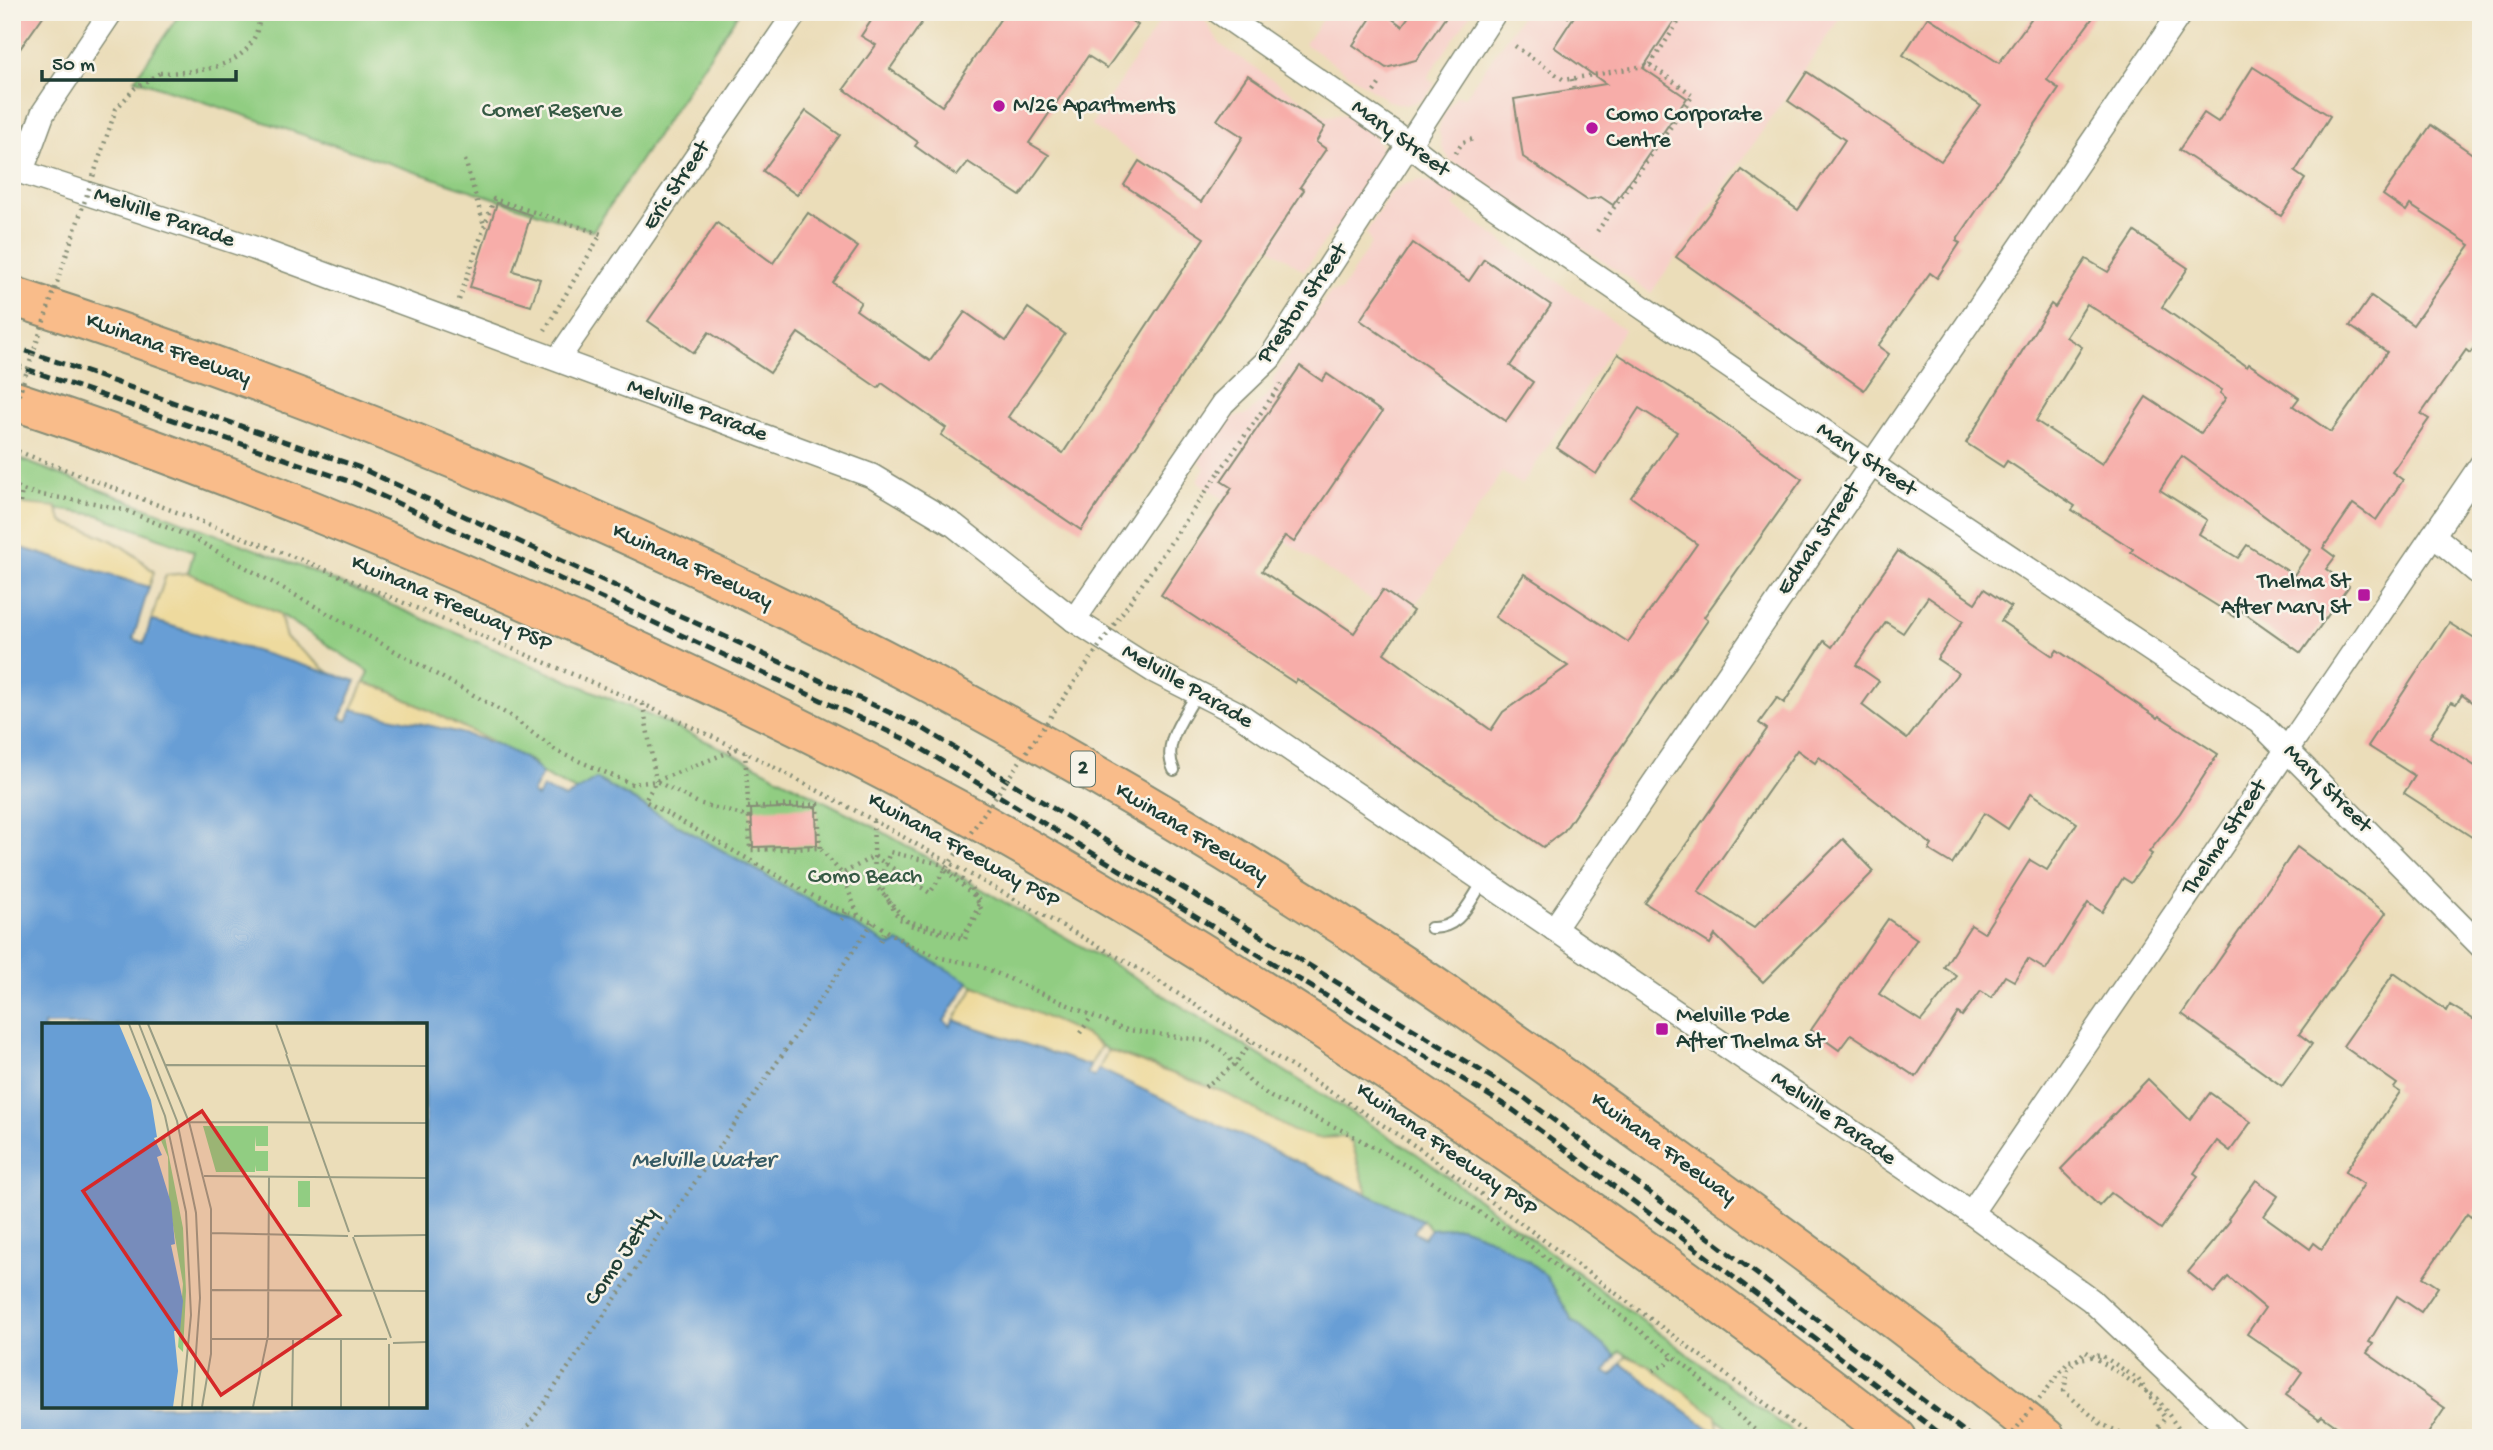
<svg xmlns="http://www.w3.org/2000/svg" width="2493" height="1450" font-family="'Gochi Hand',sans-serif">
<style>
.built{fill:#f7d0c9}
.green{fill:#91cd82;stroke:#58855b;stroke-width:2}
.sand{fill:#eeda9e;stroke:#868c69;stroke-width:2}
.water{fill:#679ed5;stroke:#436e84;stroke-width:2;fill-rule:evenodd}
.building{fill:#f7ada9;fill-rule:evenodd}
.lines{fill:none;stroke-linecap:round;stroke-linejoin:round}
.service-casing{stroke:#858d76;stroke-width:14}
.minor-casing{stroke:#858d76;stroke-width:26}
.motorway-casing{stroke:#858d76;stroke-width:42}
.path{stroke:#858d76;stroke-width:4.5;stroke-dasharray:2 5;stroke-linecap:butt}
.service{stroke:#fff;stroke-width:10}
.minor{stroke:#fff;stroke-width:23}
.motorway{stroke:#f9bc8a;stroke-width:38}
.rail{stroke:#1f3d34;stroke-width:5;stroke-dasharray:10 5;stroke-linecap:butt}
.path-bridge{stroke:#858d76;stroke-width:4.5;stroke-dasharray:2 5;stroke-linecap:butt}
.poi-dot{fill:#b5179e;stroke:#f7f3e8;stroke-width:2.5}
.labels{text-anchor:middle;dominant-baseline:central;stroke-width:5;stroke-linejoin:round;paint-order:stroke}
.shield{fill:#f7f3e8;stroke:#60746a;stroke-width:2}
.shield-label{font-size:21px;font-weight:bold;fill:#1f3d34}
.poi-label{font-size:23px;fill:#1f3d34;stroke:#f7f3e8;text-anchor:start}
.park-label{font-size:23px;fill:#365a44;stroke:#f7f3e8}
.street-label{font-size:23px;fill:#1f3d34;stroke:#f7f3e8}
.water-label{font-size:24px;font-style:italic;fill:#355a64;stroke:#f7f3e8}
.inset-road{fill:none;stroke:#999d84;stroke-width:2}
.view{fill:#d62828;fill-opacity:0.15;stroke:#d62828;stroke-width:3.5}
.inset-edge{fill:none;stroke:#1f3d34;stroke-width:3.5}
</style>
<rect width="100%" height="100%" fill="#f7f3e8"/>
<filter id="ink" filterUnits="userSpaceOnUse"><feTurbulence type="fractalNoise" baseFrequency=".0143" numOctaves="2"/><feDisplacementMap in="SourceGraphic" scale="14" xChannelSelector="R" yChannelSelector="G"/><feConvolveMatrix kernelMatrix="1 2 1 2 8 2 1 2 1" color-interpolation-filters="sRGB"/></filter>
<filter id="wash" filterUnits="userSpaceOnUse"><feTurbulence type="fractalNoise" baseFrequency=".00686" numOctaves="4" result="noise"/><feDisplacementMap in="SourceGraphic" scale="28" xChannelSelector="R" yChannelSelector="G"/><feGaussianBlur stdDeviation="1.57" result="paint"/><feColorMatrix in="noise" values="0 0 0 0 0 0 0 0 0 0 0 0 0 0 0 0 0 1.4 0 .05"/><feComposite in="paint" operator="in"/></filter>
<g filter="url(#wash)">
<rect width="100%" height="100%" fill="#ebddb9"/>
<g class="built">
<path d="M1166,12h33l22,33 105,71 23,-2 25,20 8,17 -3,18 -36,57 -10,3 -29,42 -213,-146z"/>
<path d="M1327,12h145l-45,66 8,6 -12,16 -18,5 -17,-4 -83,-57z"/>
<path d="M1524,12h320l-193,281 -201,-133 -8,-12 -3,-18 4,-16 14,-19 8,2z"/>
<path d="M1418,180l19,4 23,14 -6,8 170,124 -102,155 -20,-13 -98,150 -207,-141 8,-13 -7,-9 28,-40 22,-5 25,-25 -1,-9 58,-88 11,-1 30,-48 -5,-10 23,-38 13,-10z"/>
</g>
<g class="green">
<path d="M181,12h558l-146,219 -458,-152z"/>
<path d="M12,456l297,114 335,143 86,39 144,75 264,152 279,175 384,284h-60l-95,-73 -26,-14 -4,5 -43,-35 -28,-46 -84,-48 -30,2 -9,-9 -55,-26 -15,-51 -17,-7 -18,3 -25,-8 -69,-39 -115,-42 -23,-15 -110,-49 -76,-43 -9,3 -293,-167 -21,12 -34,-17 -9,-12 -148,-73 -21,-6 5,-11 -89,-58 -92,-41 6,-22 -96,-36 -86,-12z"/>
</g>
<g class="sand">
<path d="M12,503l44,4 7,16c39,10 62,21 91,49l-5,15 -137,-42z"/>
<path d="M188,573l92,41 6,24 45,36 -180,-54 15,-45z"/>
<path d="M364,683l21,6 106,52 -139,-32z"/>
<path d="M975,986l111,49 15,11 -11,20 -136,-46z"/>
<path d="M1108,1050l115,42 70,39 24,7 27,-1 8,6 15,51 -268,-125z"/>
<path d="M1626,1356l20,8 70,52 3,20 -98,-73z"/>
</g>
<path class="water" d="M12,545l137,42 -16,52 11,4 7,-23 205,61 -16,37 7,3 5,-12c50,12 160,26 190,65l-10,19 5,4 6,-9 22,10 31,-19 294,167 8,-4 71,40 -25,39 6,5 4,-6 136,46 -3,7 7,4 5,-8 323,151 -8,12 10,6 7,-9 30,-2 27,10 39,23 18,15 28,46 43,35 -11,16 7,4 9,-13 98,73 -1707,2zM44,1025h381v381h-381z"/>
<g id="blocks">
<g class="building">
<path d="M12,12h34l-34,48z"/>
<path d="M877,12h52l-39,57 52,37 63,-94h111l22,13 -31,43 -19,-12 -59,87 20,12 -29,41 -52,-34 -11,14 -42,-30 3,-4 -74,-53 32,-44 -15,-9z"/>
<path d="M1375,12h8l19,14 10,-14h37l-33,48 -30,8 -33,-23z"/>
<path d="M1577,12h103l-37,56 44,30 -74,107 -12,-8 -14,3 -64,-43 -9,-58 92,-15 -52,-37z"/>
<path d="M2036,12h61l-50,68 12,9 -103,152 4,2 -23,35 -7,-5 -52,73 11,8 -25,36 -188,-133 66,-87 56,40 47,-70 -57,-39 19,-29 134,89 40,-55 -78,-51 25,-38 71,46z"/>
<path d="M2253,67l77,49 -35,56 10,7 -24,37 -102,-66 25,-37 14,9z"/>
<path d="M1248,75l77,52 -9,15 10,7 -26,38 4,3 -223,340 -140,-95 5,-7 -64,-45 -4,5 -80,-55 -28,40 -61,-41 -15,21 -46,-32 69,-98 56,40 35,-50 50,34 -25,36 28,19 -5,8 74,51 35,-49 41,29 22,-33 37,26 -57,83 55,36 141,-215 -80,-53 15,-24 62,41 42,-65 -26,-17z"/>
<path d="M806,111l34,24 -43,60 -34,-24z"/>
<path d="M2431,125l50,35v179l-11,14 -4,-3 -45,64 8,5 -37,53 11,8 -27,40 -23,-16 -30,44 12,9 -9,12 23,17 -48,67 -61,-43 -5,7 -104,-65 2,-3 -61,-39 3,-4 -68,-45 -4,6 -37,-24 85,-139 4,3 31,-48 22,13 27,-40 53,36 -26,39 85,60 2,-3 50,34 -6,8 38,26 56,-80 -37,-26 21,-30 42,29 57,-80 -60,-40 -4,6 -23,-16zM2087,304l135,86 -2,3 6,5 -25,35 -55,-36 -44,67 -66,-43 46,-74 -16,-10zM2182,456l129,94 -17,25 -47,-30 -9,13 -39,-24 8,-14 -47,-30z"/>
<path d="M497,203l34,12 -18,56 27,8 -9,27 -61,-19z"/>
<path d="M1413,243l56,38 15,-22 67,46 -41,61 23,16 -27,39 -146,-101z"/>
<path d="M1618,354l79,50 105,75 -98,138 4,3 -144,211 -21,16 -246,-168 -2,4 -134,-88 71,-107 -11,-7 79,-115 22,15 5,-7 55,38 -88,130 -9,-6 -23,35 92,62 29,-43 30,21 -29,42 107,77 12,-18 65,-46 -73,-49 29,-43 104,68 69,-98 -66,-47 46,-65 -38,-24 -43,66 -39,-26z"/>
<path d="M1898,551l77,52 9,-14 27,18 -10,14 52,35 4,-6 101,68 1,-2 59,38 -38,59 -31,39 3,2 -21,29 -8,-5 -21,34 -14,-9 -42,67 -18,-11 -14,22 -9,-5 -14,22 -10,-7 -19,25 -4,-3 -42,64 -65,-43 -12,16 -28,-20 77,-111 29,20 -38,55 42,27 36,-45 -13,-9 27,-42 13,8 46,-73 17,10 30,-47 -46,-30 -23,36 -24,-16 -32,51 -23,-14 3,-5 -113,-88 -4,6 -18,-13 -99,142 56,36 89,-89 31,32 -111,111 -48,-47 -5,9 -65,-41 122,-174 -8,-6 18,-25 7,5 40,-62 8,6zM1928,597l35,24 -26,38 21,14 -51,66 -45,-34 17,-24 -23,-16 30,-43 17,11z"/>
<path d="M2449,623l32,20v66l-19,-14 -6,9 -5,-2 -21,35 51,33v73l-77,-50 11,-17 -47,-30z"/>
<path d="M816,807l1,38 -64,2 -2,-38z"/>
<path d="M2297,847l89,66 -87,121 13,10 -30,42 -100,-72z"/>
<path d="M2394,973l53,38 3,-6 31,19v180l-10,13 -4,-3 -44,63 15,10 -17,25 -24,-16 -28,46 4,2 -6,9 78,55 -20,30h-72l-31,-22 -3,3 -33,-24 16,-23 -55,-38 18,-26 -37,-31 -14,16 -26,-21 42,-51 -2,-2 28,-39 22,16 -14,20 46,33 4,-6 8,6 42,-65 -19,-12 55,-80 -6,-4 3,-4 -54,-38z"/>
<path d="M2148,1079l42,41 20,-27 41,29 -21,29 -13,-10 -23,32 4,3 -37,53 -50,-36 -12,13 -38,-37z"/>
</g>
</g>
</g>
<g filter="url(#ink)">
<use href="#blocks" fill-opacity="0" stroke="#858d76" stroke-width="2"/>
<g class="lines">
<g class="service-casing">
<g id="service">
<path d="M1174,770c-13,-27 10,-52 23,-77"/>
<path d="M1431,928c29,1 37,-24 52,-46"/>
</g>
</g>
<g class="minor-casing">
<g id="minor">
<path d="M1219,12l175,121 49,38 471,322 345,229 222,224"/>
<path d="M12,169l242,79 618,228 82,49 120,95 80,51 83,42 734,500 120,87 146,138"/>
<path d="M22,170l21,-57 68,-101"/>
<path d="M558,359l238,-347"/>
<path d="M2433,535l48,40"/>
<path d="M1074,620l149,-217 47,-45 225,-346"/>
<path d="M1554,929l627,-917"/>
<path d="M1971,1213l510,-748"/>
</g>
</g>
<g class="motorway-casing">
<g id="motorway">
<path d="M12,296c490,158 970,387 1398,674 104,70 205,144 307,218 111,81 222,163 329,250"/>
<path d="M12,400c169,55 333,122 496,193 186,81 369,168 545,270 295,172 574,366 844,575"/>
</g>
</g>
<g class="path">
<path d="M1562,12l11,7"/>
<path d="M1515,46l49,34 86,-15 43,30 -97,138"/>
<path d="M1650,65l33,-50 3,2"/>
<path d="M160,73c42,-1 98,-4 100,-61"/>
<path d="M1572,79l2,10"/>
<path d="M1374,92l6,-9"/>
<path d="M1455,153l8,-11 13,-4"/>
<path d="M465,160l19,65"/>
<path d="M459,300l35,-101 107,35 -56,96"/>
<path d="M12,449l300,115 331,140 102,48 128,68 268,150 279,179 392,289"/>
<path d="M1220,471l61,-87"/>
<path d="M12,483l10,7 19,5 53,8 33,8 68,28 314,176 49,37 74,32 24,-3 42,22 51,14 1,33 70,-2 22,26 32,-18 56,37 15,-23"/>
<path d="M20,503l2,-13"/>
<path d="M643,704l13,77"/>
<path d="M737,749l-81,32 -11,20 186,105 42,16 36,23 32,13 37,7 144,64 84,12 17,10 28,32 20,14 77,36 64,36 112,72 167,129 26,27 47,41"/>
<path d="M745,752l4,65"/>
<path d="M748,807l70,-3 2,44"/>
<path d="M873,821l2,55 24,43 64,16 19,-24 -12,-26 -30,-21"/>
<path d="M842,874l16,41"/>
<path d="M842,920l4,-8"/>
<path d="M880,941l6,-11"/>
<path d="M1080,1033l12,-17"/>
<path d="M1205,1087l30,-23 17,-23"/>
<path d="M1653,1370l14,-6 6,-8"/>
<path d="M520,1438l353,-516"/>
<path d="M2133,1438l-32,-14 -37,-33 4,-21 17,-19 72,47 28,40"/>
</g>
<use href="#service" class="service"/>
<use href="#minor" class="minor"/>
<use href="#motorway" class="motorway"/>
<g class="rail">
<path d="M12,346l346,121 561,259 603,370 451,342"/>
<path d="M12,364l342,119 555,258 604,369 433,328"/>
</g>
<g class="path-bridge">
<path d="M12,415l104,-306 19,-21 25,-15"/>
<path d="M940,864l-50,-12 -13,35 33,38 55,14 15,-38 -35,-31 275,-399"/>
<path d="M2009,1438l60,-77 32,-6 37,24 27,39 -15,20"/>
</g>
</g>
</g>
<g class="poi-dot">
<circle cx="999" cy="106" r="7"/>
<circle cx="1592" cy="128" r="7"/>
<rect x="2357" y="588" width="14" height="14" rx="3.5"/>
<rect x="1655" y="1022" width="14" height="14" rx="3.5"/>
</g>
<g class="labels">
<rect class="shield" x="1071" y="751.5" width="24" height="35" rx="5"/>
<g class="shield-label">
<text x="1083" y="769">2</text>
</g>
<g class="poi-label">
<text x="1013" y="106">M/26 Apartments</text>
<text x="1606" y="115">Como Corporate<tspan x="1606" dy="26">Centre</tspan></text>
<text x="2350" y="582" text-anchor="end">Thelma St<tspan x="2350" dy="26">After Mary St</tspan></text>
<text x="1676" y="1016">Melville Pde<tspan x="1676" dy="26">After Thelma St</tspan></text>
</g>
<g class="park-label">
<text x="552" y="111">Comer Reserve</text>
<text x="865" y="877">Como Beach</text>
</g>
<g class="street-label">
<text transform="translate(1400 139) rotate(36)">Mary Street</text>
<text transform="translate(677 186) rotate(-56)">Eric Street</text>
<text transform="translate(164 218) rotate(19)">Melville Parade</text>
<text transform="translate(1303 304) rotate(-55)">Preston Street</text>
<text transform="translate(168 350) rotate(20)">Kwinana Freeway</text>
<text transform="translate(697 411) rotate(20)">Melville Parade</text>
<text transform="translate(1866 460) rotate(34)">Mary Street</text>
<text transform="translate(1819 539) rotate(-56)">Ednah Street</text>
<text transform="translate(692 567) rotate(25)">Kwinana Freeway</text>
<text transform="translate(451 604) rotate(23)">Kwinana Freeway PSP</text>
<text transform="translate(1187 687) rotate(30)">Melville Parade</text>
<text transform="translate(2327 789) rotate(45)">Mary Street</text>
<text transform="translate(1191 834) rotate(31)">Kwinana Freeway</text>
<text transform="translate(2225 838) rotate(-56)">Thelma Street</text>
<text transform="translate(963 851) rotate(29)">Kwinana Freeway PSP</text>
<text transform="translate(1833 1119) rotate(35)">Melville Parade</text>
<text transform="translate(1663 1149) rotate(36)">Kwinana Freeway</text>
<text transform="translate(1446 1150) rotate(35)">Kwinana Freeway PSP</text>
<text transform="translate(622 1257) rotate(-56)">Como Jetty</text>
</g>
<g class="water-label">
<text x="703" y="1161">Melville Water</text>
</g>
</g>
<g transform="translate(42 1023)">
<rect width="385" height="385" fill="#ebddb9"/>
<path d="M161,103h65v20h-12l-1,-10v15h13v20h-12l-1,-6v7h-39zM123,114l18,91 3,63 -3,61 -5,-5 5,-63 -14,-82 -1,-45 -8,-19zM256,158h12v26h-12z" fill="#91cd82"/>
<path d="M0,1h77l32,76 6,37 -3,1 8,17 -5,2 14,46 4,41 -4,1 12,56 -3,30h-6l4,40 -5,36h-131z" fill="#679ed5"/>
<path class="inset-road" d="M87,1l36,92 21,96 5,103 -9,92M97,1l38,97 19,92 4,85 -8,109M106,1l41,98 22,87v145l-9,53M234,1l11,30M244,31l63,178M124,42l261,1M147,99l238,1M162,153l223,2M169,210l137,3M312,213l73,-1M311,214l38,101M170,267l215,1M170,316h175M351,320l34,-1M347,321v63M211,384l15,-71 1,-159M250,384l1,-67M299,384v-67"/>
<path class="view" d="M160,88l138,204 -119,80 -138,-204z"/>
<rect width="385" height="385" class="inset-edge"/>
</g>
<rect width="2493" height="1450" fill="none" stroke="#f7f3e8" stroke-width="42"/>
<path d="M42 70v10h194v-10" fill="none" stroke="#1f3d34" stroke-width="3.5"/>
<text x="52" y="70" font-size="21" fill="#1f3d34" stroke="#f7f3e8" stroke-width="5" paint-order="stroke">50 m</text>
</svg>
